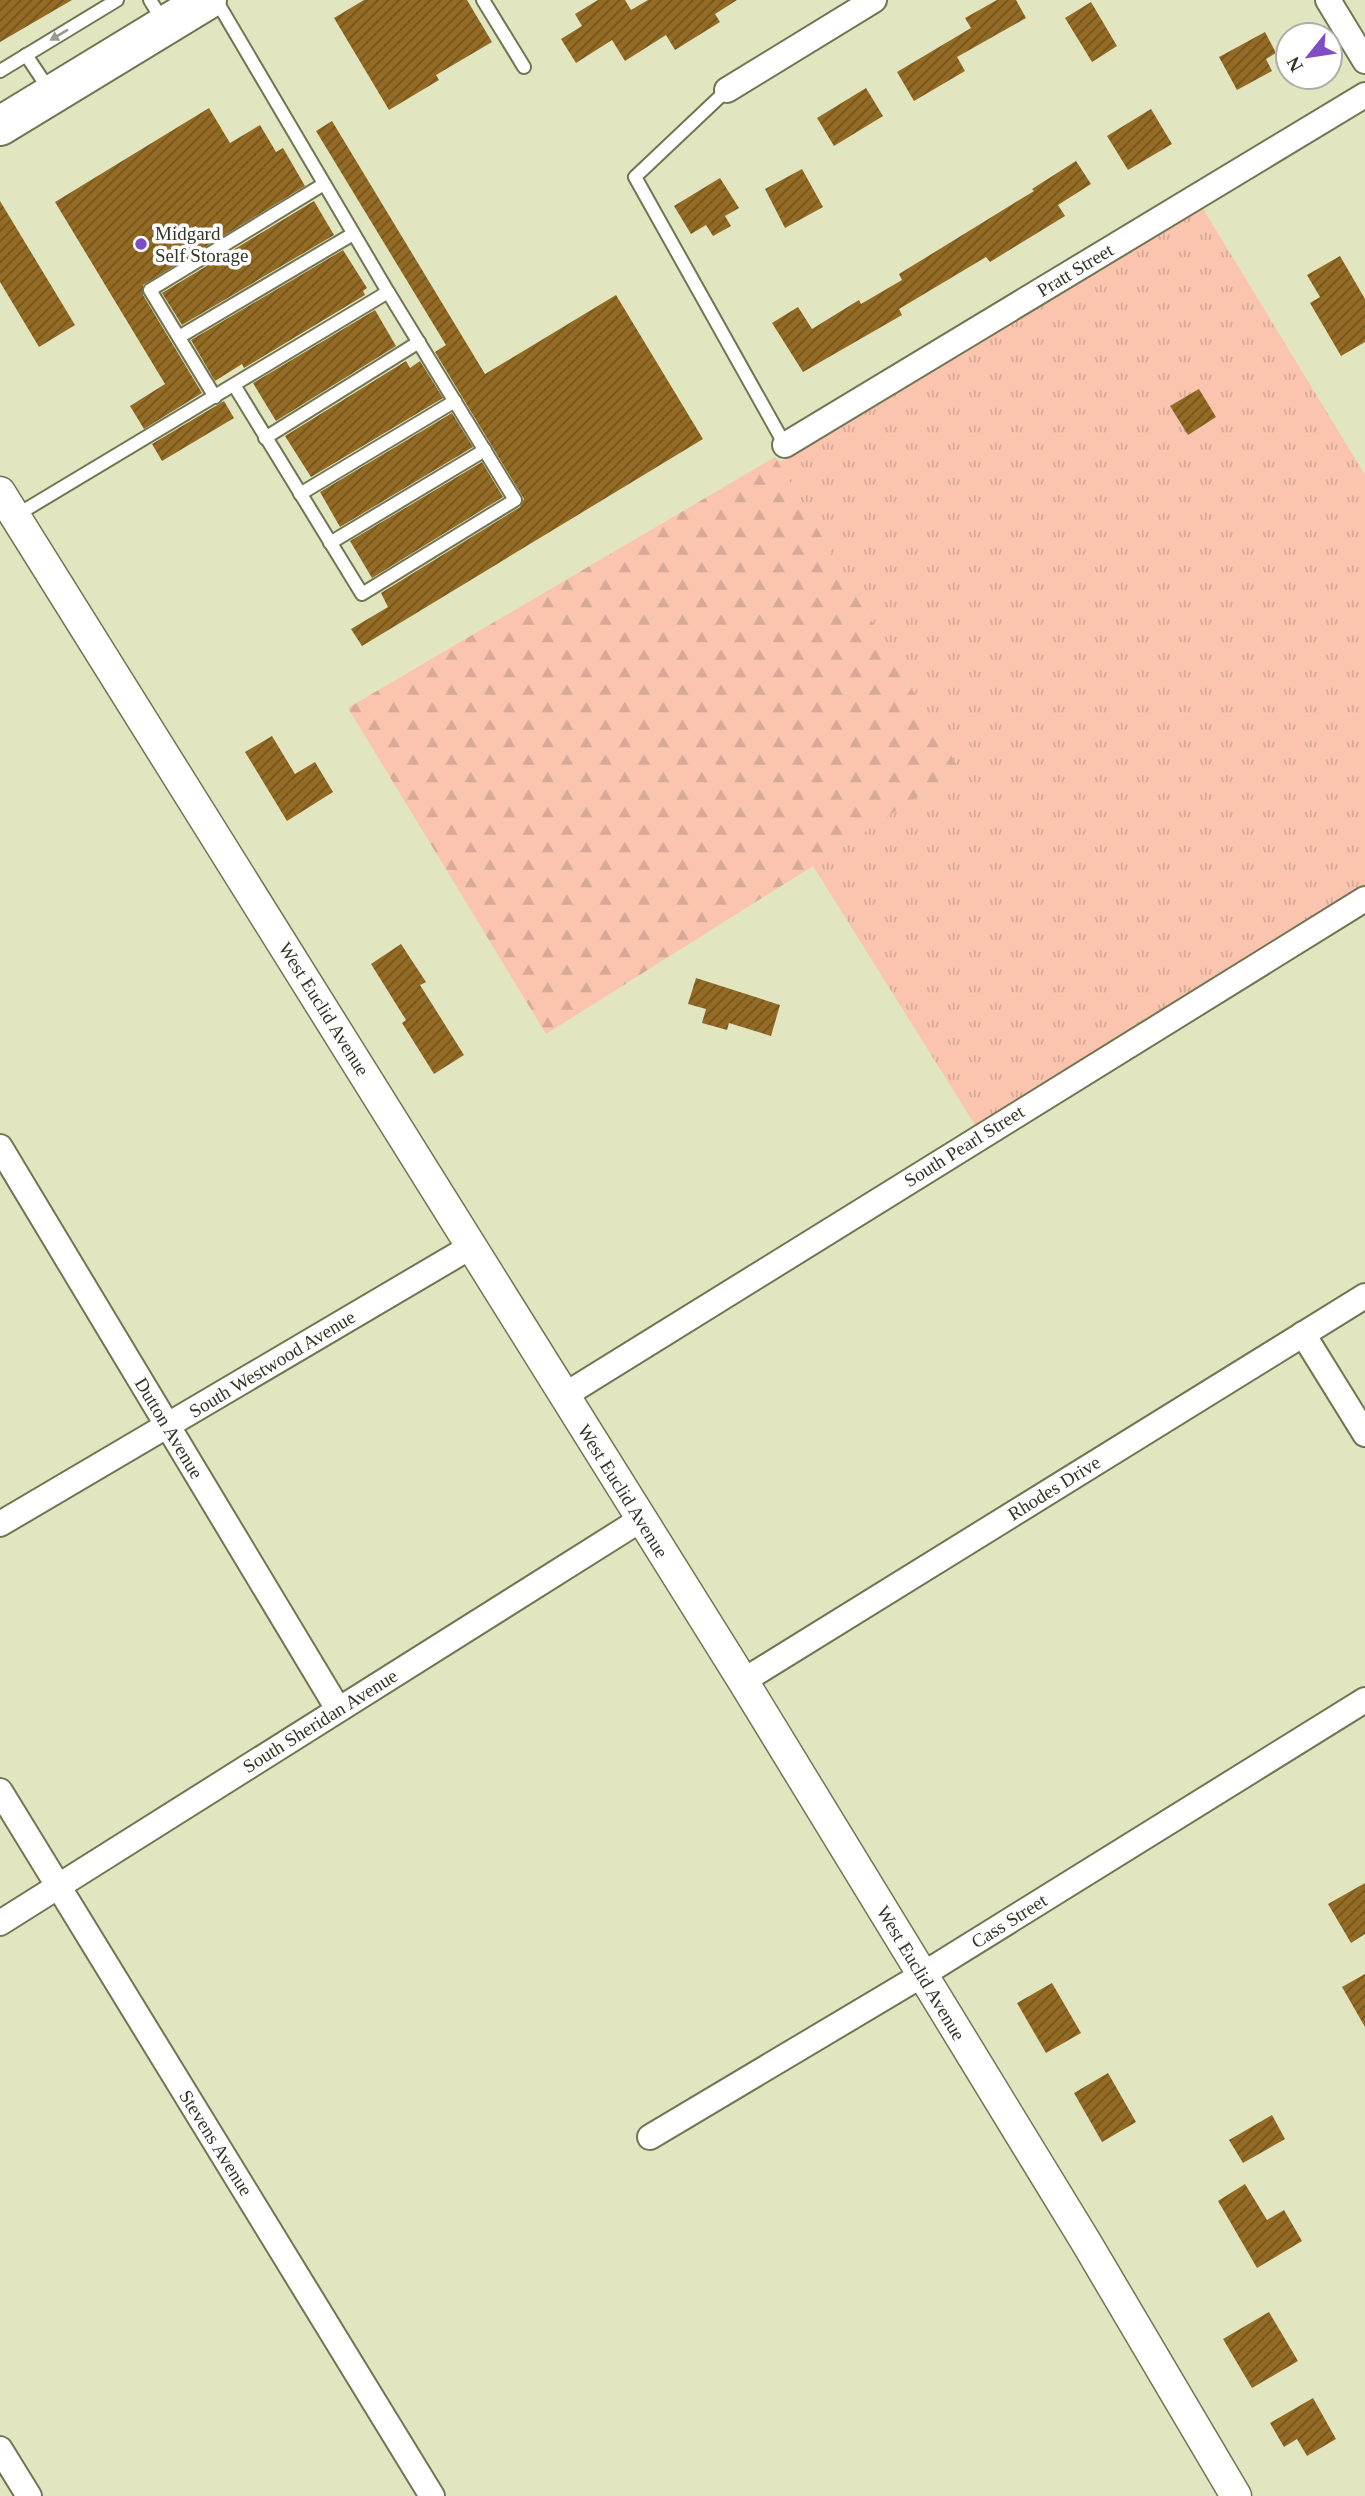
<svg xmlns="http://www.w3.org/2000/svg" width="1365" height="2496" font-family="'Times New Roman',serif">
<style>
.grass{fill:url(#grass-tufts)}
.forest{fill:url(#forest-firs)}
.building{fill:url(#building-hatch)}
.lines{fill:none;stroke-linecap:round;stroke-linejoin:round}
.service-casing{stroke:#727553;stroke-width:16}
.minor-casing{stroke:#727553;stroke-width:28}
.tertiary-casing{stroke:#727553;stroke-width:33}
.trunk-casing{stroke:#727553;stroke-width:42}
.service{stroke:#fff;stroke-width:12}
.minor{stroke:#fff;stroke-width:24}
.tertiary{stroke:#fff;stroke-width:30}
.trunk{stroke:#fff;stroke-width:38}
.oneway{fill:#999a92}
.poi-dot{fill:#7f4dc5;stroke:#fff;stroke-width:2.5}
.labels{text-anchor:middle;dominant-baseline:central;stroke-width:7;stroke-linejoin:round;paint-order:stroke}
.poi-label{font-size:19px;fill:#333425;stroke:#fff;text-anchor:start}
.street-label{font-size:19px;fill:#333425;stroke:#fff}
</style>
<defs>
<pattern id="grass-tufts" width="24" height="20" patternUnits="userSpaceOnUse" patternTransform="scale(1.75)"><rect width="24" height="20" fill="#fac4af"/><path d="M3 7l-1-3M5 7V3M7 7l1-3M15 17l-1-3M17 17v-4M19 17l1-3" fill="none" stroke="#d7a996"/></pattern>
<pattern id="forest-firs" width="22" height="20" patternUnits="userSpaceOnUse" patternTransform="scale(1.75)"><rect width="22" height="20" fill="#fac4af"/><path d="M5 1l3.5 6h-7zM16 11l3.5 6h-7z" fill="#d7a996"/></pattern>
<pattern id="building-hatch" width="6" height="6" patternUnits="userSpaceOnUse" patternTransform="scale(1.75)"><rect width="6" height="6" fill="#946b25"/><path d="M-1 1l2-2M0 6l6-6M5 7l2-2" fill="none" stroke="#73541e"/></pattern>
</defs>
<rect width="100%" height="100%" fill="#e2e6c0"/>
<path class="grass" d="M1202,207l163,268v411l-390,239 -162,-259 146,-97 -184,-312 5,5z"/>
<path class="forest" d="M775,457l184,312 -146,97 -267,168 -198,-326z"/>
<g class="building">
<path d="M0,0h72l-72,42z"/>
<path d="M364,0h103l25,42 -56,33 3,5 -50,30 -55,-92z"/>
<path d="M598,0h27l6,10 17,-10h89l-22,14 5,8 -45,28 -9,-15 -41,26 -13,-21 -36,23 -15,-24 21,-13 -7,-12z"/>
<path d="M997,0h19l10,18 -69,39 8,14 -51,30 -17,-29 74,-44 -6,-10z"/>
<path d="M1091,2l26,44 -25,16 -27,-44z"/>
<path d="M1265,32l11,21 -10,6 6,12 -35,19 -18,-33z"/>
<path d="M866,88l17,28 -49,30 -17,-28z"/>
<path d="M209,108l21,35 30,-18 16,27 7,-4 22,38 -162,99v10l59,98 -58,36 -14,-23 35,-22 -110,-182z"/>
<path d="M1151,109l21,35 -44,26 -21,-34z"/>
<path d="M332,121l153,253 131,-79 87,144 -341,207 -11,-17 37,-22 -7,-14 139,-86 4,-8 -89,-147 11,-7 -130,-214z"/>
<path d="M1076,161l15,23 -33,21 7,11 -75,46 -4,-5 -87,52 3,6 -99,57 -31,-49 26,-16 14,22 47,-29 2,4 41,-24 -3,-6 135,-83 -2,-2z"/>
<path d="M802,169l21,38 -38,21 -20,-39z"/>
<path d="M720,178l19,30 -14,8 6,10 -18,10 -7,-11 -15,9 -17,-28z"/>
<path d="M0,201l75,124 -36,22 -39,-65z"/>
<path d="M314,201l20,34 -152,90 -20,-32z"/>
<path d="M343,250l24,38 -4,3 2,4 -121,73 -2,-4 -27,17 -24,-41z"/>
<path d="M1340,256l25,43v43l-24,14 -31,-53 10,-6 -13,-22z"/>
<path d="M375,310l21,36 -120,75 -23,-38z"/>
<path d="M406,361l4,7 10,-7 23,37 -132,79 -26,-41z"/>
<path d="M1199,389l17,28 -28,18 -18,-29z"/>
<path d="M224,401l10,17 -72,43 -10,-17z"/>
<path d="M452,413l21,34 -133,80 -20,-35z"/>
<path d="M482,462l21,35 -131,81 -22,-37z"/>
<path d="M272,736l23,38 20,-12 18,30 -46,29 -42,-69z"/>
<path d="M401,944l25,38 -6,3 44,70 -30,19 -32,-51 4,-3 -35,-56z"/>
<path d="M696,978l84,27 -9,31 -42,-13 -2,7 -25,-7 4,-14 -18,-5z"/>
<path d="M1365,1883v51l-14,9 -23,-39z"/>
<path d="M1365,1974v53l-23,-40z"/>
<path d="M1052,1983l29,50 -35,20 -29,-50z"/>
<path d="M1108,2073l28,49 -34,20 -28,-49z"/>
<path d="M1272,2115l13,24 -42,24 -14,-23z"/>
<path d="M1245,2184l22,36 17,-10 18,31 -45,27 -39,-67z"/>
<path d="M1269,2312l29,49 -46,27 -29,-49z"/>
<path d="M1313,2398l23,41 -29,17 -10,-17 -13,8 -14,-24z"/>
</g>
<g class="lines">
<g class="service-casing">
<g id="service">
<path d="M150,0l13,21"/>
<path d="M483,0l41,67"/>
<path d="M26,55l24,36"/>
<path d="M0,71l117,-71"/>
<path d="M727,90l-92,87 150,268"/>
<path d="M179,337l174,-103"/>
<path d="M234,385l128,209 153,-94 -127,-208"/>
<path d="M215,397l-65,-107 174,-106"/>
<path d="M265,438l154,-96"/>
<path d="M300,494l155,-93"/>
<path d="M15,516l373,-224 -172,-292"/>
<path d="M330,543l155,-93"/>
</g>
</g>
<g class="minor-casing">
<g id="minor">
<path d="M1328,0l37,61"/>
<path d="M727,90l147,-90"/>
<path d="M785,445l580,-350"/>
<path d="M0,1147l338,562"/>
<path d="M1303,1334l62,100"/>
<path d="M565,1395l800,-496"/>
<path d="M0,1524l472,-278"/>
<path d="M743,1681l622,-385"/>
<path d="M0,1791l432,705"/>
<path d="M0,1923l640,-403"/>
<path d="M650,2137l272,-162 443,-275"/>
<path d="M0,2449l29,47"/>
</g>
</g>
<g class="tertiary-casing">
<path id="tertiary" d="M0,492l743,1189 343,561 150,254"/>
</g>
<g class="trunk-casing">
<path id="trunk" d="M0,126l207,-126"/>
</g>
<use href="#service" class="service"/>
<use href="#minor" class="minor"/>
<use href="#tertiary" class="tertiary"/>
<use href="#trunk" class="trunk"/>
</g>
<defs><path id="oneway-solid" d="M-6-.8H1V-3.2L6.5 0L1 3.2V.8H-6Z" transform="scale(1.75)"/></defs>
<use class="oneway" href="#oneway-solid" transform="translate(59 35) rotate(149)"/>
<circle class="poi-dot" cx="141" cy="244" r="7"/>
<g class="labels">
<g class="poi-label">
<text x="155" y="233">Midgard<tspan x="155" dy="22">Self Storage</tspan></text>
</g>
<g class="street-label">
<text transform="translate(1075 270) rotate(-31)">Pratt Street</text>
<text transform="translate(324 1009) rotate(58)">West Euclid Avenue</text>
<text transform="translate(964 1146) rotate(-32)">South Pearl Street</text>
<text transform="translate(272 1364) rotate(-31)">South Westwood Avenue</text>
<text transform="translate(169 1428) rotate(59)">Dutton Avenue</text>
<text transform="translate(1054 1488) rotate(-32)">Rhodes Drive</text>
<text transform="translate(623 1491) rotate(58)">West Euclid Avenue</text>
<text transform="translate(320 1721) rotate(-32)">South Sheridan Avenue</text>
<text transform="translate(1009 1921) rotate(-32)">Cass Street</text>
<text transform="translate(921 1973) rotate(59)">West Euclid Avenue</text>
<text transform="translate(216 2143) rotate(58)">Stevens Avenue</text>
</g>
</g>
<g transform="translate(1309 56) rotate(240)"><circle r="33" fill="#ffffff" stroke="#adaea8" stroke-width="2"/>
<path d="M0-5L12 26L0 18L-12 26Z" fill="#7f4dc5"/>
<text y="-10" font-size="19" font-weight="bold" text-anchor="middle" fill="#333425">N</text>
</g>
</svg>
